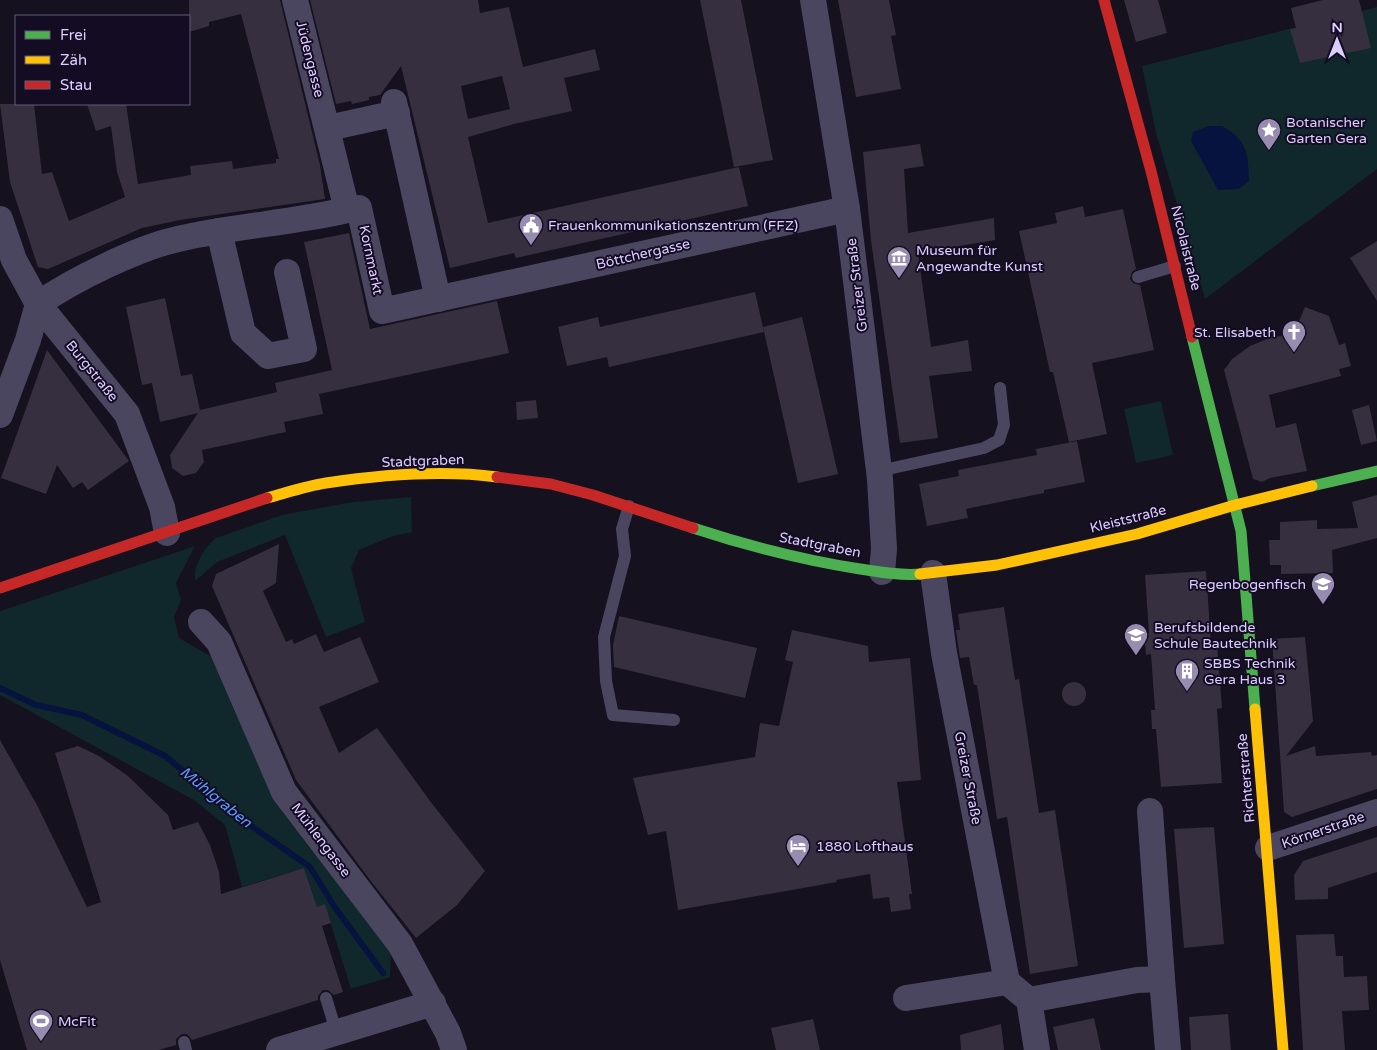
<svg xmlns="http://www.w3.org/2000/svg" width="1377" height="1050" font-family="'Varela Round',sans-serif">
<style>
.green{fill:#10272b}
.water{fill:#07133f}
.lines{fill:none;stroke-linecap:round;stroke-linejoin:round}
.stream{stroke:#07133f;stroke-width:6}
.building{fill:#352f40;fill-rule:evenodd}
.lane{stroke:#4b465f;stroke-width:12}
.street{stroke:#4b465f;stroke-width:26}
.fast{stroke:#4caf50;stroke-width:11}
.slow{stroke:#ffc107;stroke-width:11}
.jam{stroke:#c62828;stroke-width:11}
.labels{text-anchor:middle;dominant-baseline:central;stroke-width:4;stroke-linejoin:round;paint-order:stroke}
.street-label{font-size:14px;fill:#dcceff;stroke:#140c23}
.poi-label{font-size:14px;fill:#dcceff;stroke:#140c23;text-anchor:start}
.water-label{font-size:15px;font-style:italic;fill:#5c9aff;stroke:#140c23}
</style>
<rect width="100%" height="100%" fill="#15111e"/>
<g class="green">
<path d="M1377,7v162l-172,130 -49,-166 -14,-67z"/>
<path d="M1161,401l12,54 -37,8 -12,-54z"/>
<path d="M411,497l1,35 -22,5 -31,13 -8,18 14,54 -39,15 -41,-102 -68,27 -22,19c-1,-17 8,-32 21,-43l66,-23 71,-13z"/>
<path d="M195,546l-19,37 5,17 -7,17 5,21 40,23 172,290 -1,26 -39,12 -26,-84 -8,2 -13,-39 -62,19 -17,-62 -31,-25 -194,-105v-84z"/>
</g>
<path class="water" d="M1209,126h13c26,15 26,27 27,55l-10,8 -21,1 -27,-49 2,-9z"/>
<g class="lines">
<path class="stream" d="M0,688l36,17 46,10 83,41 82,67 63,44 24,39 49,67"/>
</g>
<g class="building">
<path d="M189,0h91l40,165 5,34 -145,21 -38,8 -94,41 -10,-2 -28,-85 -10,-78h34l8,70 10,-2 17,49 56,-24 -8,-25 -6,-46 -15,5 -9,-27h39l12,80 53,-9 -1,-9 42,-5 1,8 43,-6v-4h3l-38,-145 -32,8v4l-20,6z"/>
<path d="M310,0h168l2,13 29,-6 14,60 72,-18 5,21 -36,8 8,33 -58,13 -46,13 20,86 251,-56 9,39 -232,52 -2,-5 -64,15 -49,-202 -21,29 -11,2v3l-8,2 -9,2 -1,-3 -15,3zM502,76l8,33 -42,10 -7,-33z"/>
<path d="M700,0h41l32,160 -39,7z"/>
<path d="M838,0h51l7,35 -5,1 10,53 -45,8z"/>
<path d="M1124,0h34l9,33 -31,9z"/>
<path d="M1323,0h36l12,48 -71,15 -10,-34 6,-1 -5,-20z"/>
<path d="M920,144l4,22 -20,3 4,64 86,-15 1,22 -77,13 13,94 37,-7 4,31 -43,5 9,62 -38,5 -29,-202 -8,-89z"/>
<path d="M1083,206l2,11 38,-8 13,60 -4,3 -2,7 3,4 7,2 14,65 -62,13 15,71 -38,8 -16,-70h-3l-31,-141 38,-8 -2,-10z"/>
<path d="M349,233l21,96 127,-28 12,52 -190,41 4,20 -39,8 2,10 -84,18 2,12 -8,11 -13,3 -11,-8 -2,-13 28,-42 -38,9 -8,-39 -10,2 -16,-78 39,-9 16,78 11,-2 8,36 77,-18 -2,-9 57,-13 -28,-128z"/>
<path d="M1377,241v60l-27,-43z"/>
<path d="M755,292l9,40 -155,35 -2,-10 -40,9 -9,-39 40,-10 2,10z"/>
<path d="M1305,307l24,9 10,29 6,-2 6,23 -12,3 2,7 -72,19 7,33 20,-5 11,48 -37,7 -8,4 -9,-3 -29,-109 8,-11 18,-13 22,-9 21,-2z"/>
<path d="M802,317l36,157 -40,9 -35,-156z"/>
<path d="M47,350l82,111 -41,29 -6,-8 -9,6 -16,-23 -11,29 -45,-16z"/>
<path d="M536,400l2,18 -21,2 -1,-18z"/>
<path d="M1369,405l8,36 -16,4 -9,-35z"/>
<path d="M1077,441l8,41 -41,8v3l-78,16 2,9 -41,8 -8,-42 40,-8 -1,-6 79,-15 -1,-6z"/>
<path d="M1377,495v43l-45,12 1,23 -52,1v-9h-11l-1,-25h11v-18l37,-2v9l41,-1 -6,-26z"/>
<path d="M279,544l-3,39 -13,8 23,51 6,-3 2,5 22,-10 8,18 36,-15 19,45 -60,25 20,46 38,-25 53,73 55,70 -28,34 -41,33 -46,-58 -74,-100 -84,-194 4,-12z"/>
<path d="M1206,571l5,73h6l5,64 -5,1 5,74 -61,4 -5,-58h-4l-1,-19h4l-4,-56 -5,1 -2,-21 5,-1 -4,-58z"/>
<path d="M1004,607l11,73 4,-1 20,134 16,-3 23,156 -48,8 -23,-157 -10,2 -20,-134h-3l-5,-28 -9,1 -4,-28h4l-2,-16z"/>
<path d="M619,616l138,32 -12,50 -131,-31 -1,-22z"/>
<path d="M792,630l76,16 1,16 41,-4 11,122 -24,2 15,112h-3l2,15 -20,3 -2,-15 -16,2 -3,-25 -34,6 1,2 -159,28 -12,-79 -18,4 -15,-57 122,-21 5,-34 19,3 14,-64 -8,-2z"/>
<path d="M1305,637l8,84 -27,35 29,-10 1,10 55,-4 1,4 5,-1v34l-85,28 -8,-5 -12,-173z"/>
<circle cx="1074" cy="694" r="12"/>
<path d="M0,740l37,65 50,102 14,-5 -46,-149 23,-7 21,10 29,20 40,39 5,15 25,-8 12,23 9,27 2,22 83,-26 13,39 8,-3 6,19 -9,3 21,66 -9,3 -6,-5h-5l-5,6v4l-126,40 -5,-6h-5l-6,5v6l-17,5h-132l-27,-90z"/>
<path d="M1214,827l10,117 -40,4 -10,-119z"/>
<path d="M1377,837v35l-49,16v11l-33,1 -1,-25 9,-14z"/>
<path d="M1334,934l2,22h7l1,21 23,-1 2,34 -27,1 3,39h-42l-7,-115z"/>
<path d="M1228,1014l3,36h-40l-2,-33z"/>
<path d="M1094,1018l7,32h-43l-5,-23z"/>
<path d="M813,1019l7,31h-44l-5,-22z"/>
<path d="M1001,1024l3,26h-43l-1,-15z"/>
</g>
<g class="lines">
<g class="lane">
<path d="M1138,277l37,-11"/>
<path d="M879,471l105,-23 15,-8 5,-15 -4,-37"/>
<path d="M629,506l-7,23 3,27 -21,81 2,44 7,34 61,5"/>
<path d="M326,998l10,33"/>
<path d="M184,1042l2,8"/>
</g>
<g class="street">
<path d="M295,0l52,210 12,-2 23,103 465,-102"/>
<path d="M813,0l34,209 7,56 26,214 4,70 -2,23"/>
<path d="M394,102l44,197"/>
<path d="M328,128l69,-15"/>
<path d="M0,219l14,41 24,44 89,110 35,93 5,26"/>
<path d="M219,231l24,102 25,23 36,-7 -17,-77"/>
<path d="M0,415l28,-75 10,-36c35,-24 99,-56 140,-65 56,-13 113,-16 169,-29"/>
<path d="M933,573l11,80 63,329 22,18 8,50"/>
<path d="M201,622l18,20 65,150 116,152 48,89 6,17"/>
<path d="M1150,811l12,168"/>
<path d="M1268,848l109,-36"/>
<path d="M906,998l101,-16"/>
<path d="M1029,1000l108,-20 25,-1 6,71"/>
<path d="M279,1050l154,-47"/>
</g>
<g class="fast">
<path d="M1192,337l49,194 14,178"/>
<path d="M1312,486l65,-15"/>
<path d="M693,528c55,18 109,32 167,41 19,3 41,7 60,5"/>
</g>
<g class="slow">
<path d="M267,498c19,-5 39,-12 59,-15 54,-8 117,-13 171,-6"/>
<path d="M920,574l77,-9 140,-31 98,-29 77,-19"/>
<path d="M1255,709l28,341"/>
</g>
<g class="jam">
<path d="M1104,0l47,171 41,166"/>
<path d="M497,477l54,7 42,11 100,33"/>
<path d="M0,588l267,-90"/>
</g>
</g>
<defs>
<g id="sight-pin" transform="scale(1.25)"><path d="M0 17L-7.5 6A9.5 9.5 0 1 1 7.5 6Z" fill="#968cb0" stroke="#140c23"/><path d="M0-6L1.8-2.2L6-1.7L2.9 1.2L3.7 5.4L0 3.3L-3.7 5.4L-2.9 1.2L-6-1.7L-1.8-2.2Z" fill="#fff"/></g>
<g id="civic-pin" transform="scale(1.25)"><path d="M0 17L-7.5 6A9.5 9.5 0 1 1 7.5 6Z" fill="#968cb0" stroke="#140c23"/><path d="M-.6-6.5H3V-4.5H.6V-3L4-1V1h2V6H-6V1h2V-1L-.6-3ZM-1.2 2.5V6h2.4V2.5Z" fill="#fff"/></g>
<g id="museum-pin" transform="scale(1.25)"><path d="M0 17L-7.5 6A9.5 9.5 0 1 1 7.5 6Z" fill="#968cb0" stroke="#140c23"/><path d="M0-6L6-3V-2H-6V-3ZM-5-1h2V3h-2ZM-1-1h2V3h-2ZM3-1h2V3H3ZM-6 4H6V6H-6Z" fill="#fff"/></g>
<g id="church-pin" transform="scale(1.25)"><path d="M0 17L-7.5 6A9.5 9.5 0 1 1 7.5 6Z" fill="#968cb0" stroke="#140c23"/><path d="M-1.2-6h2.4v3.5h3.3v2.4h-3.3V6h-2.4V-.1h-3.3v-2.4h3.3Z" fill="#fff"/></g>
<g id="school-pin" transform="scale(1.25)"><path d="M0 17L-7.5 6A9.5 9.5 0 1 1 7.5 6Z" fill="#968cb0" stroke="#140c23"/><path d="M0-5L7-2L0 1L-7-2ZM-4 1L0 2.5L4 1V4Q0 6-4 4Z" fill="#fff"/></g>
<g id="building-pin" transform="scale(1.25)"><path d="M0 17L-7.5 6A9.5 9.5 0 1 1 7.5 6Z" fill="#968cb0" stroke="#140c23"/><path d="M-4-6H4V6H1V3H-1V6H-4ZM-2.5-4.3h1.7v1.8h-1.7ZM.8-4.3h1.7v1.8H.8ZM-2.5-1h1.7V.8h-1.7ZM.8-1h1.7V.8H.8Z" fill="#fff"/></g>
<g id="hotel-pin" transform="scale(1.25)"><path d="M0 17L-7.5 6A9.5 9.5 0 1 1 7.5 6Z" fill="#968cb0" stroke="#140c23"/><path d="M-6-4.5h1.5V1H6V5H4.5V3h-9V5H-6ZM-4 0a1.8 1.8 0 1 1 3.6 0ZM.5 0V-2.5h3Q6-2.5 6 0Z" fill="#fff"/></g>
<g id="stadium-pin" transform="scale(1.25)"><path d="M0 17L-7.5 6A9.5 9.5 0 1 1 7.5 6Z" fill="#968cb0" stroke="#140c23"/><path d="M0-5a6.5 5 0 1 0 0 10a6.5 5 0 1 0 0-10ZM-3.5-1.8h7v3.6h-7Z" fill="#fff"/></g>
</defs>
<g fill-rule="evenodd">
<use href="#sight-pin" x="1269" y="130"/>
<use href="#civic-pin" x="531" y="225"/>
<use href="#museum-pin" x="899" y="258"/>
<use href="#church-pin" x="1294" y="332"/>
<use href="#school-pin" x="1323" y="584"/>
<use href="#school-pin" x="1136" y="635"/>
<use href="#building-pin" x="1187" y="671"/>
<use href="#hotel-pin" x="798" y="846"/>
<use href="#stadium-pin" x="41" y="1021"/>
</g>
<g class="labels">
<g class="street-label">
<text transform="translate(310 59) rotate(76)">Jüdengasse</text>
<text transform="translate(1186 248) rotate(76)">Nicolaistraße</text>
<text transform="translate(643 254) rotate(-13)">Böttchergasse</text>
<text transform="translate(371 260) rotate(78)">Kornmarkt</text>
<text transform="translate(857 285) rotate(-97)">Greizer Straße</text>
<text transform="translate(92 371) rotate(51)">Burgstraße</text>
<text transform="translate(423 461) rotate(-2)">Stadtgraben</text>
<text transform="translate(1128 519) rotate(-14)">Kleiststraße</text>
<text transform="translate(820 545) rotate(11)">Stadtgraben</text>
<text transform="translate(968 778) rotate(79)">Greizer Straße</text>
<text transform="translate(1246 778) rotate(-95)">Richterstraße</text>
<text transform="translate(1323 830) rotate(-19)">Körnerstraße</text>
<text transform="translate(321 840) rotate(53)">Mühlengasse</text>
</g>
<g class="poi-label">
<text x="1286" y="122">Botanischer<tspan x="1286" dy="16">Garten Gera</tspan></text>
<text x="548" y="225">Frauenkommunikationszentrum (FFZ)</text>
<text x="916" y="250">Museum für<tspan x="916" dy="16">Angewandte Kunst</tspan></text>
<text x="1276" y="332" text-anchor="end">St. Elisabeth</text>
<text x="1306" y="584" text-anchor="end">Regenbogenfisch</text>
<text x="1154" y="627">Berufsbildende<tspan x="1154" dy="16">Schule Bautechnik</tspan></text>
<text x="1204" y="663">SBBS Technik<tspan x="1204" dy="16">Gera Haus 3</tspan></text>
<text x="816" y="846">1880 Lofthaus</text>
<text x="58" y="1021">McFit</text>
</g>
<g class="water-label">
<text transform="translate(216 797) rotate(39)">Mühlgraben</text>
</g>
</g>
<rect x="15" y="15" width="175" height="90" fill="#140c23" stroke="#645a7b"/>
<rect x="25" y="31" width="25" height="8" fill="#4caf50" stroke="#645a7b"/>
<text x="60" y="40" font-size="15" fill="#dcceff">Frei</text>
<rect x="25" y="56" width="25" height="8" fill="#ffc107" stroke="#645a7b"/>
<text x="60" y="65" font-size="15" fill="#dcceff">Zäh</text>
<rect x="25" y="81" width="25" height="8" fill="#c62828" stroke="#645a7b"/>
<text x="60" y="90" font-size="15" fill="#dcceff">Stau</text>
<g transform="translate(1337 40)" stroke="#140c23" stroke-width="4" paint-order="stroke">
<path d="M0-4L9 19L0 12L-9 19Z" fill="#dcceff"/>
<text y="-8" font-size="14" font-weight="bold" text-anchor="middle" fill="#dcceff">N</text>
</g>
</svg>
